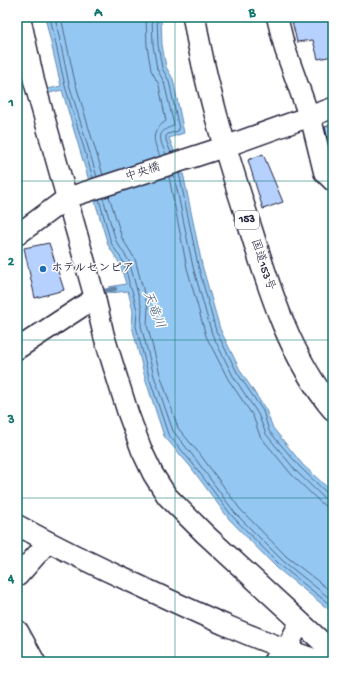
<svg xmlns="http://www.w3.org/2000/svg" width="350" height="679" font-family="'Gochi Hand','Klee One',sans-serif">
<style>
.water{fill:#94c8f2;stroke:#6686a9}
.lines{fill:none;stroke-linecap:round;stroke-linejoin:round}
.shore{stroke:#506484;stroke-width:1}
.stream{stroke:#6686a9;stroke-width:4.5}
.building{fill:#b6d1fe;stroke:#22223b}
.minor-casing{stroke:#22223b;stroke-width:23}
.highway-casing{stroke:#22223b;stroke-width:25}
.minor{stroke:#fff;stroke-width:20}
.highway{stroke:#fff;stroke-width:22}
.grid{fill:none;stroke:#0f766e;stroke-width:1;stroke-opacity:0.55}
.poi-dot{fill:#1f6fb2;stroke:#fff;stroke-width:1.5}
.labels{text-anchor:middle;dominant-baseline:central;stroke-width:3;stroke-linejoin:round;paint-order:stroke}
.shield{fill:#fff;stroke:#646476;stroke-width:1}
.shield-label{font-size:11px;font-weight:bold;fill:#22223b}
.street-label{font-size:12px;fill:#22223b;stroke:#fff}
.poi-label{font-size:12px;font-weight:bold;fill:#22223b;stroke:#fff;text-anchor:start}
.water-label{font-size:13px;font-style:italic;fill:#4a5c7b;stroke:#fff}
.neatline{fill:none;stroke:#0f766e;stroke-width:1.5}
.grid-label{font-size:13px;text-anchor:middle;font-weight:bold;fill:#0f766e}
</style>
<rect width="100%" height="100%" fill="#fff"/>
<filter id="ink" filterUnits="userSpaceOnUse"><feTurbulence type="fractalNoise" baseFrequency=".025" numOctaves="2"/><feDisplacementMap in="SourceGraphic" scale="8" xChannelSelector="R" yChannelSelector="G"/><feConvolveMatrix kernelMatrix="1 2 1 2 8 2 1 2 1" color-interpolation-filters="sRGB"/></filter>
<g filter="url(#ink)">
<path class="water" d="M45,17h116l1,28 4,22 7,12 11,54 -15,5 14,35 19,92 18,64 21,43 25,38 7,18 30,37 25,23 5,7v118l-56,-45 -48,-49 -39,-53 -26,-30 -19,-58 -13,-52 1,-15 -5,-20 -18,2 -1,-6 17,-3 -6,-20 -12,-19 -46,-155 -17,4 -1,-4 17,-4z"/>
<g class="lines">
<g class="shore">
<path d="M50,17l15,69 28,92"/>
<path d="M55,17l14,67 28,93"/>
<path d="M61,17l14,65 28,93"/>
<path d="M146,17l1,29 4,24 8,15 7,36c-2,2 -5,3 -7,6 -9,9 -3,20 1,29"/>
<path d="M152,17l1,28 4,24 7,13 10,43c-3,3 -6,2 -9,5 -9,5 -2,17 1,24"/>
<path d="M157,17l1,28 4,23 7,13 10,48 -1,2 -10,3 -2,2v4l5,13"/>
<path d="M179,173l19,92 18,66 22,43 25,37 6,20 31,36 29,28 4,1"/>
<path d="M174,175l19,92 19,67 21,42 25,38 8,20 30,37 29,28 8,2"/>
<path d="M169,177l18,91 19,68 22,43 25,37 7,20 32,39 28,27 5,4 8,1"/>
<path d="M109,196l13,42 13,21 13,49 -1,17 13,49 18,54 24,29 38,52 47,48 46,36"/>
<path d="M103,198l13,43 13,20 13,48 -1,17 13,50 19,55 24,30 38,52 48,48 50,40"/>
<path d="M99,199l12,44 13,20 5,19v4l3,4 5,20 -1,16 13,51 19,57 25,30 39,52 48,49 53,42"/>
</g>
<path class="stream" d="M99,292l16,-3"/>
</g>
<g class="building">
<path d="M291,17h42v39l-15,3 -5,-19 -16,2z"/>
<path d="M333,124v36l-8,-33z"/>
<path d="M263,154l20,48 -20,7 -15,-49z"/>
<path d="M49,243l15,47 -29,8 -11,-50z"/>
</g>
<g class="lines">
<g class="minor-casing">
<g id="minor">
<path d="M20,17l14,64 61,217 9,38 24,77 14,38 11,23 14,22 38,38 128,118"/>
<path d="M277,17l8,32 28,78 11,45 9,9"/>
<path d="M17,235l50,-37 157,-51 109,-39"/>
<path d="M17,349l78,-51"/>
<path d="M17,525c40,22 81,42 123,61 59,28 120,56 183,76"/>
<path d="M18,576l30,-34"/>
<path d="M18,631l17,31"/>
<path d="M273,662l11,-8 16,-32"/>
</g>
</g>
<g class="highway-casing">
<path id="highway" d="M194,17c11,67 31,132 52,197 21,67 41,140 87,195"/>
</g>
<use href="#minor" class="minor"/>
<use href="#highway" class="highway"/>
</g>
</g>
<path class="grid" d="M175,17v645M17,181h316M17,340h316M17,498h316"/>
<circle class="poi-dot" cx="43" cy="269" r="4"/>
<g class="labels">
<rect class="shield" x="235" y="211" width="24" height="18" rx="3"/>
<g class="shield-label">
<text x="247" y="220">153</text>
</g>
<g class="street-label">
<text transform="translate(143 173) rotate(-18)">中央橋</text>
<text transform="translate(262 265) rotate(72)">国道153号</text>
</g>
<g class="poi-label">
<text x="51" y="269">ホテルセンピア</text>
</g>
<g class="water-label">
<text transform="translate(153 310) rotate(68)">天竜川</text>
</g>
</g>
<rect width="350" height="679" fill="none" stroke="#fff" stroke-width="44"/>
<rect x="22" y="22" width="306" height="635" class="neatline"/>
<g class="grid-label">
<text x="98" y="16">A</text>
<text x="252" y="16">B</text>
<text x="11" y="106">1</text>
<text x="11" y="265">2</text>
<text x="11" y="423">3</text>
<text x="11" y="582">4</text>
</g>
</svg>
